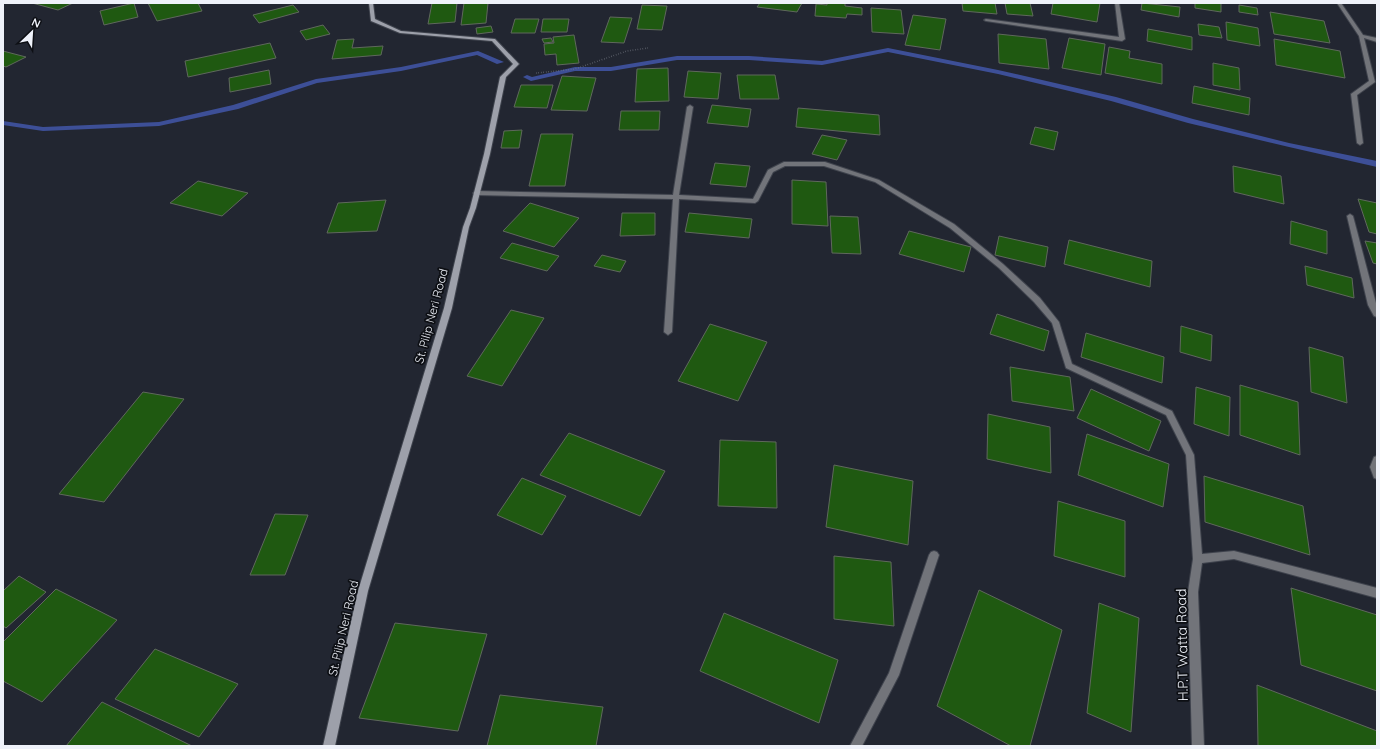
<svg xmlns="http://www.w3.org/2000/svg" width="1380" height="749" font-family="Quicksand,sans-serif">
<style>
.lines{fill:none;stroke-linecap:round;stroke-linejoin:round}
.stream{fill:#3d4f97;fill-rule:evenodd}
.building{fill:#1f5911;stroke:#5f685d}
.street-casing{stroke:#3f434d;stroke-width:2}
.secondary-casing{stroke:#3f434d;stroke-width:2}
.path{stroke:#787c86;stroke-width:1.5;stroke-dasharray:0.5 2;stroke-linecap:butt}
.street{fill:#72747a;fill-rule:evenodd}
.secondary{fill:#9da0aa;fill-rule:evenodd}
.labels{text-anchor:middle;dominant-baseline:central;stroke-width:3.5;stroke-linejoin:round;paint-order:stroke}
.street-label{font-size:12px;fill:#eff2fa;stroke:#0d0f14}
.near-street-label{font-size:14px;fill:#eff2fa;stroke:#0d0f14}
</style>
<rect width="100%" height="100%" fill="#222631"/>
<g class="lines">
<g class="stream">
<path d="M888,48l110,22 118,27 77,22 96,24 88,18v6l-88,-20 -101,-24 -77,-22 -113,-27 -110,-22 -66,13 -73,-5h-72l-66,11h-36l-44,10 -8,-4 4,-2 5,2 43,-10h36l66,-11h72l73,5z"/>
<path d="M478,51l26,11 -7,2 -20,-9 -76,16 -84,12 -79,26 -79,17 -116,5 -40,-6v-4l40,6 116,-5 74,-17 83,-26 85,-12z"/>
</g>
</g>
<g class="building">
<path d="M32,3h41l-15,7z"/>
<path d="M134,3l4,14 -34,8 -4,-14z"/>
<path d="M148,3h50l4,8 -45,10z"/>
<path d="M432,3h25l-2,19 -27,2z"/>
<path d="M464,3h24l-2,20 -25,2z"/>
<path d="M760,3h42l-5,9 -40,-5z"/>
<path d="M827,3h18v3l17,2v7l-15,-1 -1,4 -31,-2 1,-12 11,1z"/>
<path d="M962,3h33l2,11 -34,-3z"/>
<path d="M1005,3h25l3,13 -26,-2z"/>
<path d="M1053,3h47l-3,19 -46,-8z"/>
<path d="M1142,3l38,4 -1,10 -38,-7z"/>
<path d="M1195,3h26v9l-26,-4z"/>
<path d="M293,5l6,7 -40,11 -6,-8z"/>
<path d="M642,5l25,1 -5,24 -25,-1z"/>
<path d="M1239,5l18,3 1,7 -19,-3z"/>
<path d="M871,8l30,2 3,24 -32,-2z"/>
<path d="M1270,12l54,9 6,22 -56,-9z"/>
<path d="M913,15l33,4 -6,31 -35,-5z"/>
<path d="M610,17l22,1 -8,25 -23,-1z"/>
<path d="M515,19h24l-4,14h-24z"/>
<path d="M543,19h26l-2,13h-26z"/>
<path d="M1226,22l32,6 2,18 -33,-6z"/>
<path d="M1198,24l21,3 3,11 -23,-3z"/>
<path d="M323,25l7,9 -24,6 -6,-9z"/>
<path d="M491,26l2,6 -16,2 -1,-6z"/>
<path d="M1148,29l44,8v13l-45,-9z"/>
<path d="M998,34l48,5 3,30 -50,-6z"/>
<path d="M574,35l5,28 -22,2 -1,-11 -11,1 -1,-11 10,-1 -1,-6z"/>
<path d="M551,38l2,4 -9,1 -2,-4z"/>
<path d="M1069,38l36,6 -4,31 -39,-7z"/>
<path d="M354,39l-2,9 31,-2 -2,9 -49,4 5,-19z"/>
<path d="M1274,39l66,12 5,27 -69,-13z"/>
<path d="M270,43l6,15 -88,19 -3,-16z"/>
<path d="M1109,47l21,4 -1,7 33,6v20l-57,-11z"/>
<path d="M3,51l23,6 -20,10 -3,-1z"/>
<path d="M1213,63l26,5 1,22 -27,-5z"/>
<path d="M668,68l1,33 -34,1 2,-33z"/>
<path d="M269,70l2,14 -41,8 -1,-14z"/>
<path d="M688,71l33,2 -3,26 -34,-2z"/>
<path d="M737,75h38l4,24h-39z"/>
<path d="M562,76l34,2 -9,33 -36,-1z"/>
<path d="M521,85h32l-6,23 -33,-1z"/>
<path d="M1194,86l56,12 -1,17 -57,-12z"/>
<path d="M712,105l39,4 -3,18 -41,-4z"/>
<path d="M798,108l81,7 1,20 -84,-8z"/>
<path d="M621,111h39l-1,19h-40z"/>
<path d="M1035,127l23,5 -4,18 -24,-6z"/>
<path d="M522,130l-3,18h-18l3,-17z"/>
<path d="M541,134h32l-8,52h-36z"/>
<path d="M822,135l25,5 -10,20 -25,-6z"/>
<path d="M715,163l35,3 -4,21 -36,-3z"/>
<path d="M1233,166l48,10 3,28 -50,-12z"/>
<path d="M792,180l34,2 2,44 -36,-2z"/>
<path d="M198,181l50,12 -26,23 -52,-13z"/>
<path d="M1358,199l19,4v31l-8,-2z"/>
<path d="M386,200l-9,31 -50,2 11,-30z"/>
<path d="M530,203l49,15 -25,29 -51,-16z"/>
<path d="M622,213h33v22l-35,1z"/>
<path d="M689,213l63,6 -3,19 -64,-6z"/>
<path d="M830,216l28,1 3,37 -29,-1z"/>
<path d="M1291,221l36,10v23l-37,-10z"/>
<path d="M909,231l62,16 -7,25 -65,-18z"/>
<path d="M999,236l49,11 -3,20 -50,-12z"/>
<path d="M1069,240l83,21 -2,26 -86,-23z"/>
<path d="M1365,241l12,2v21l-4,-1z"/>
<path d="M512,243l47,13 -12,15 -47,-13z"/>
<path d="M602,255l24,6 -6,11 -26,-6z"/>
<path d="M1305,266l47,12 2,20 -47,-13z"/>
<path d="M511,310l33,8 -42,68 -35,-10z"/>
<path d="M997,314l52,17 -5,20 -54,-17z"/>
<path d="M710,324l57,18 -29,59 -60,-20z"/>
<path d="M1181,326l31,9 -1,26 -31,-9z"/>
<path d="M1086,333l78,24 -2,26 -81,-26z"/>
<path d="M1309,347l34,10 4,46 -36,-11z"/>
<path d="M1010,367l60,10 4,34 -62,-10z"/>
<path d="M1240,385l58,17 2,53 -60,-20z"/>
<path d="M1196,387l34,10 -1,39 -35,-12z"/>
<path d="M1091,389l70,32 -12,30 -72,-33z"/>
<path d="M143,392l41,7 -80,103 -45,-8z"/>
<path d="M988,414l62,13 1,46 -64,-14z"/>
<path d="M569,433l96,38 -25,45 -100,-41z"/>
<path d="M1087,434l82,30 -6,43 -85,-32z"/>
<path d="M720,440l56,2 1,66 -59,-2z"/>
<path d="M834,465l79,16 -5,64 -82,-18z"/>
<path d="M1204,476l99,30 7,49 -105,-33z"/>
<path d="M522,478l44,18 -24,39 -45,-20z"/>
<path d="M1058,501l67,20v56l-71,-21z"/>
<path d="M275,514l33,1 -23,60h-35z"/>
<path d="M834,556l57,6 3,64 -60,-7z"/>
<path d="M19,576l27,16 -40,36 -3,-2v-35z"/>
<path d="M1291,588l86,27v76l-76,-26z"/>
<path d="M56,589l61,31 -75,82 -39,-21v-39z"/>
<path d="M979,590l83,40 -32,116h-19l-74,-40z"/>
<path d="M1099,603l40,15 -8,114 -44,-19z"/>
<path d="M724,613l114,47 -19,63 -119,-52z"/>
<path d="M395,623l92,11 -29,97 -99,-13z"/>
<path d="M155,649l83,35 -39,53 -84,-38z"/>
<path d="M1257,685l120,46v15h-119z"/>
<path d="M500,695l103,12 -7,39h-109z"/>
<path d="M102,702l90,44h-126z"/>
</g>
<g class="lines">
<g class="street-casing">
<g id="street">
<path d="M1115,3h4l6,36 -3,2 -136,-20 -2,-1 2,-1 133,18z"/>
<path d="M1337,3h4l22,32 14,3v4l-13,-4 11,44 -18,13 6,48 -3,2 -3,-2 -6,-49 18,-13 -10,-45z"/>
<path d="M690,105l3,2 -14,88 74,4 15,-29 16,-8h41l54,18 75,44 49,40 37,34 19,24 13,42 100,47 22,44 8,99 32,-3 143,37v10l-143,-39 -32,4 -4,29 6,154h-12l-4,-154 5,-33 -7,-104 -20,-40 -100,-47 -14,-45 -18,-21 -35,-34 -49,-40 -75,-46 -51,-16h-39l-12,6 -15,29 -3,2 -76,-4 -7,133 -4,3 -4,-3 9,-133 -197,-4 -3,-2 3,-2 197,4 14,-88z"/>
<path d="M1350,214l3,2 24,91v10l-3,-1 -6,-11 -21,-89z"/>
<path d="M1377,456v23l-3,-1 -4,-11 4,-10z"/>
<path d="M934,551l3,1 2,3 -40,120 -37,71h-12l39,-73 40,-118 2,-3z"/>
</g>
</g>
<g class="secondary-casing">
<path id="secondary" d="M369,3h4l2,16 26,12 94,8 24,25 -13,13 -16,77 -14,54 -7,19 -17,81 -84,283 -33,155h-12l35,-155 86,-283 19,-81 7,-19 14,-54 16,-77 13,-13 -21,-23 -92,-8 -29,-12z"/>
</g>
<path class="path" d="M536,73l39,-4 52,-18 21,-3"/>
<use href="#street" class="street"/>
<use href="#secondary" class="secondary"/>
</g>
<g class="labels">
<g class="street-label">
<text transform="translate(431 316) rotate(-75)">St. Pilip Neri Road</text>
<text transform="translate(343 628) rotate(-77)">St. Pilip Neri Road</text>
</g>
<g class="near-street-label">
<text transform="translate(1182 645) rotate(-91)">H.P.T Watta Road</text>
</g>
</g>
<rect width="1380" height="749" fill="none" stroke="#eff2fa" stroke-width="8"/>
<g transform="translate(32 32) rotate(25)" stroke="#0d0f14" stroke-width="3" paint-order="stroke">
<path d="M0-3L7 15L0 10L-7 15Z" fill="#eff2fa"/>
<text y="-6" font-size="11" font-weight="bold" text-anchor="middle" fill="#eff2fa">N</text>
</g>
</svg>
